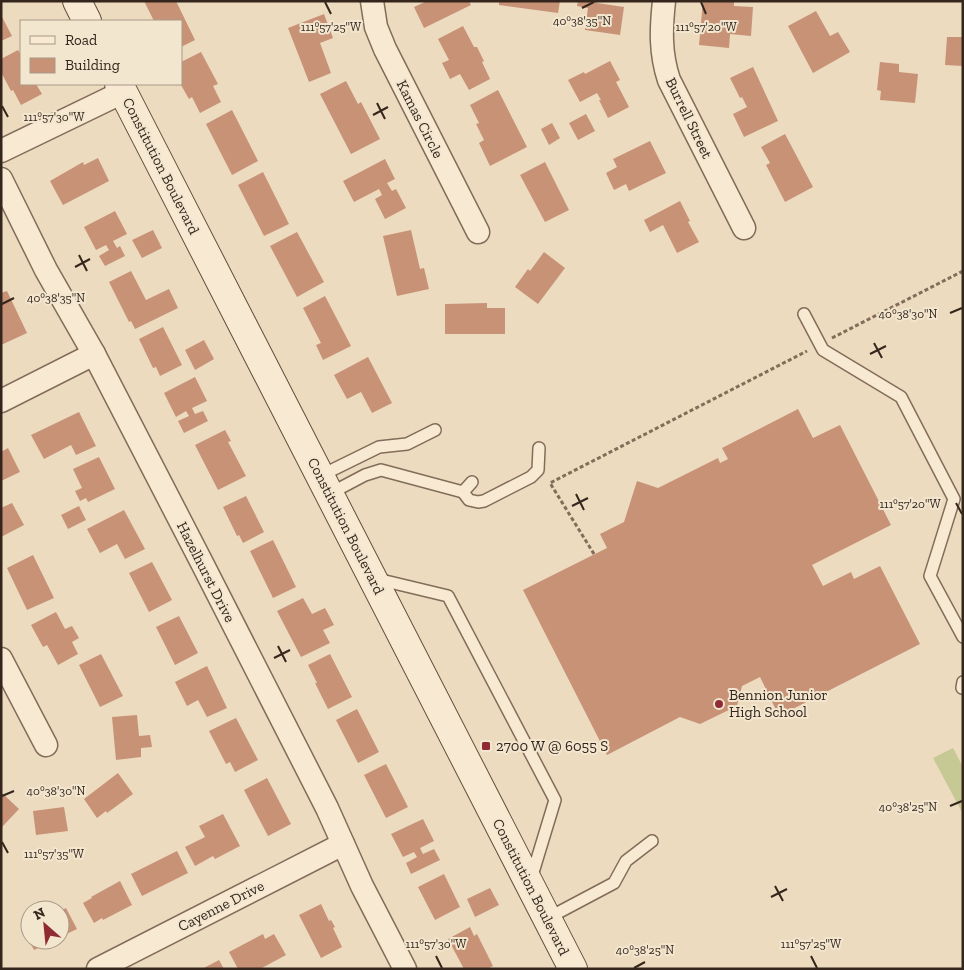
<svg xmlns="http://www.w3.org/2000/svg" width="964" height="970" font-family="'Zilla Slab',serif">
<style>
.green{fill:#c7c994}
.building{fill:#c89277}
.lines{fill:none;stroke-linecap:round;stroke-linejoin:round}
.service-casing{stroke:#836c59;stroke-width:14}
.minor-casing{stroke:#836c59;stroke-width:25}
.secondary-casing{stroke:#654d3c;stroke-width:30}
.path{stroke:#836c59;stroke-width:3;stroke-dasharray:4 2.5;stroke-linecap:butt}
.service{stroke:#f7e9d2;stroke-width:11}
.minor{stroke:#f7e9d2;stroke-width:22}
.secondary{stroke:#f7e9d2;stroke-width:28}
.ticks{fill:none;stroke:#34261c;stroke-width:2}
.poi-dot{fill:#902b34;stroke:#f3e6cf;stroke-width:2}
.labels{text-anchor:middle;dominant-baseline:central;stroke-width:4;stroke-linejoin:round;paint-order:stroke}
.street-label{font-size:15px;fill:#34261c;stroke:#f3e6cf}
.poi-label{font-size:15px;fill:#34261c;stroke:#f3e6cf;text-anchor:start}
.ticks-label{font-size:12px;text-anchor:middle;fill:#34261c;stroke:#f3e6cf;stroke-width:4;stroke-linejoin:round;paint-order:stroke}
</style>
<rect width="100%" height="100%" fill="#ecdbbf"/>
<path class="green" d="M953,748l10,19v47l-30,-56z"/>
<g class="building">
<path d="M144,1h32l19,39 -14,7v-26h-27z"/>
<path d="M427,1h42l2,4 -47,23 -10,-21z"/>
<path d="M499,1h61l-2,12 -59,-8z"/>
<path d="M578,1h19v2l27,4 -4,28 -35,-5 3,-22 -11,-2z"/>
<path d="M703,1h31v5l19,1 -2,29 -21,-2 -1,14 -30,-3z"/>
<path d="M816,11l14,25 8,-4 12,20 -37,21 -25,-47z"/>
<path d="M324,14l9,24 -13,5 11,30 -22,9 -21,-54z"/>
<path d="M1,15l11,21 -11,5z"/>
<path d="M463,26l11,21h3l7,14 -2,1 8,17 -21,11 -9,-16 -10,5 -8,-16 7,-3 -11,-21z"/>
<path d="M947,37h16v29l-18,-1z"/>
<path d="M18,50l3,5v29h15l6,10 -21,11 -8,-15 -2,1 -10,-19v-13z"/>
<path d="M201,52l17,32 -5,2 8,16 -21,11 -8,-16 -3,2 -8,-14v-23z"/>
<path d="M610,61l10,19 -4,2 13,25 -21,11 -9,-18h2l-4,-7 -17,9 -12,-22 16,-8 1,2z"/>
<path d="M880,62l19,2v8l19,2 -3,29 -35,-3 1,-9 -4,-1z"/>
<path d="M753,67l25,54 -34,16 -11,-23 14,-7 -5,-10 -2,1 -10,-20z"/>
<path d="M346,81l12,23 3,-2 19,37 -29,15 -31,-60z"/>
<path d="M498,90l29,57 -37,19 -11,-23 5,-3 -8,-16 3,-1 -9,-18z"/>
<path d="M232,110l26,51 -26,14 -26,-51z"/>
<path d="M586,114l9,17 -17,9 -9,-17z"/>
<path d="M552,123l8,15 -11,7 -8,-16z"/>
<path d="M785,134l28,53 -28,15 -19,-37 4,-2 -9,-16z"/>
<path d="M650,141l16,32 -37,18 -3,-7 -12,6 -8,-17 11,-6 -4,-8z"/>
<path d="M98,158l11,23 -46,24 -13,-24 33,-19 1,3z"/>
<path d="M385,159l10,20 -8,4 5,8 4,-2 10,19 -21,11 -10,-20 7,-4 -3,-6 -25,13 -11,-21z"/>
<path d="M545,162l24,48 -24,12 -25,-47z"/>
<path d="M263,172l26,52 -25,12 -26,-51z"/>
<path d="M680,201l10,20 -2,1 11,20 -22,11 -14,-28 -13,7 -6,-12z"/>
<path d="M115,211l12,23 -14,7 4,7 3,-2 5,10 -20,10 -6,-10 10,-6 -3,-5 -10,5 -12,-23z"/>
<path d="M153,230l9,18 -20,10 -10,-18z"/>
<path d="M411,230l9,39 4,-1 5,21 -32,7 -14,-60z"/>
<path d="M297,232l27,50 -27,15 -27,-51z"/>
<path d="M544,252l21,16 -27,36 -23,-17 13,-18 2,2z"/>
<path d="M131,271l15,29 23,-11 9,19 -43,21 -4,-8 -2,1 -20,-40z"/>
<path d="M7,291l20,42 -26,12v-52z"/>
<path d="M325,296l26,50 -28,14 -7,-15 5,-2 -18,-35z"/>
<path d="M487,303v5h18v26h-60v-30z"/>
<path d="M163,327l19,38 -22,11 -4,-9 -3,1 -14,-29z"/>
<path d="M204,340l10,19 -19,11 -10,-20z"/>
<path d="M368,357l24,46 -20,10 -11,-21 -14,7 -13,-24z"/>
<path d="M195,377l12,24 -15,7 3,6 8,-3 5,10 -24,12 -6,-12 11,-5 -3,-5 -10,6 -12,-24z"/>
<path d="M798,409l15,29 27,-13 51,100 -79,40 11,21 28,-14 3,7 26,-13 40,78 -141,72 -19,-39 -18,9 -5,20 -37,18 -20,-7 -73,38 -84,-165 84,-42 -7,-14 24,-12 13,-41 21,7 60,-30 2,5 8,-4 -6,-11z"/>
<path d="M79,412l17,34 -20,9 -5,-10 -27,14 -13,-24z"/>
<path d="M225,430l6,11 -3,1 18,34 -28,14 -23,-45z"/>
<path d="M8,448l12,24 -19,9v-29z"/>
<path d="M99,457l16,32 -27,13 -2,-4 -6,3 -5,-10 7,-3 -9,-19z"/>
<path d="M246,496l18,36 -21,11 -4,-8 -2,1 -14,-29z"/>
<path d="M12,503l12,22 -23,12v-29z"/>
<path d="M79,506l7,14 -18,9 -7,-14z"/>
<path d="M124,510l21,39 -20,10 -8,-15 -17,9 -13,-24z"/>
<path d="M273,540l23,47 -23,11 -23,-47z"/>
<path d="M33,555l21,43 -27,12 -20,-42z"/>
<path d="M152,562l20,38 -23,12 -20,-39z"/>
<path d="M303,598l9,16 13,-6 9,17 -11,5 7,13 -29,14 -24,-46z"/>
<path d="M56,612l9,17 7,-3 7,12 -7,4 6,12 -20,11 -11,-20 -4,2 -12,-22z"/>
<path d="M179,616l19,37 -23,12 -19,-38z"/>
<path d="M101,654l22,42 -23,11 -21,-42z"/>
<path d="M330,654l22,43 -24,12 -13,-26h2l-9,-18z"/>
<path d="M207,666l20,42 -20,9 -9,-17 -11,6 -12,-24z"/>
<path d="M357,709l22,43 -21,11 -22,-43z"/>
<path d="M137,715l2,21 11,-1 2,12 -11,1v9l-25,3 -4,-43z"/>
<path d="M236,718l22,42 -23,12 -5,-10 -4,2 -17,-33z"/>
<path d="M386,764l22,43 -22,11 -22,-43z"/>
<path d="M118,773l15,21 -26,19 -1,-2 -9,7 -13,-19z"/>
<path d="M267,778l24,46 -23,12 -24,-46z"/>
<path d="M1,792l18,17 -18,19z"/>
<path d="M64,807l4,24 -32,4 -3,-24z"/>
<path d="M223,814l17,32 -25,13 -2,-3 -18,10 -10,-19 20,-10 -6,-11z"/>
<path d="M423,819l11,22 -14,7 3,6 11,-5 6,11 -29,14 -5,-11 11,-6 -3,-5 -11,5 -12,-23z"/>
<path d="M177,851l11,22 -46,23 -11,-22z"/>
<path d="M444,874l16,33 -25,13 -17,-33z"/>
<path d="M120,881l12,24 -29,15 -1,-2 -8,5 -11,-20 9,-5 -1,-1z"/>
<path d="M490,888l9,17 -24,12 -8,-18z"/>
<path d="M321,904l8,17 2,-1 4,7 -2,1 9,19 -21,11 -22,-43z"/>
<path d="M66,908l11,21 -17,8v-26z"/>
<path d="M30,926v14h25l-21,10 -11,-21z"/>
<path d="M470,927l4,9 3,-2 16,32 -6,3h-23l-16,-30z"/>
<path d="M263,934l2,5 9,-5 12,21 -26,14h-22l-9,-17z"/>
<path d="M219,960l5,9h-22z"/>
</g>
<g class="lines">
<g class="service-casing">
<g id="service">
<path d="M804,314l19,36 78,47 53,102 -24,77 33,61"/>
<path d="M320,476l59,-29 28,-3 28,-14"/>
<path d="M463,492l6,8 9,2 6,-1 47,-24 7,-7 1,-22"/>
<path d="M329,494l36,-19 16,-5 82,22 9,-10"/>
<path d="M377,579l71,17 107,204 -24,79"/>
<path d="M962,688l1,-6"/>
<path d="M548,918l66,-35 12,-22 26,-20"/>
</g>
</g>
<g class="minor-casing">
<g id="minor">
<path d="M372,1l4,26 9,22 93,183"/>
<path d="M664,1c-3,28 -4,52 5,79l75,148"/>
<path d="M1,151l122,-59"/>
<path d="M1,179l45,91 48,84 108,209 125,245 35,78 43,83"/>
<path d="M1,401l93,-47"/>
<path d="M1,659l45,86"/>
<path d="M98,969l245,-125"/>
</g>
</g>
<g class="secondary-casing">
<g id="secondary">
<path d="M77,1l10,20"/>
<path d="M119,84l454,885"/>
</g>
</g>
<g class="path">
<path d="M832,338l131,-67"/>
<path d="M594,554l-44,-71 257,-132"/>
</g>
<use href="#service" class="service"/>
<use href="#minor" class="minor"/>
<use href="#secondary" class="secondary"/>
</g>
<path class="ticks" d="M325,2l6,12M701,2l5,12M582,8l12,-6M377,103l8,16M2,106l6,11M373,115l15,-8M79,255l8,16M75,267l15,-8M2,304l12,-6M950,313l12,-5M874,343l8,15M870,354l16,-8M576,494l8,16M956,503l6,11M572,506l16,-8M278,646l8,16M274,658l16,-8M2,796l12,-5M950,806l12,-5M2,842l6,11M775,886l8,15M771,897l16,-8M436,956l6,12M811,956l6,12M634,968l11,-6"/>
<g class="poi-dot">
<circle cx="719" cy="704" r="5"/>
<rect x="481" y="741" width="10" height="10" rx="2.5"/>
</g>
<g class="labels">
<g class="street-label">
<text transform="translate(689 118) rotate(64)">Burrell Street</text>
<text transform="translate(420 119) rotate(63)">Kamas Circle</text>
<text transform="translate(161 166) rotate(63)">Constitution Boulevard</text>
<text transform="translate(346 526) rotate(63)">Constitution Boulevard</text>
<text transform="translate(206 572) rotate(63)">Hazelhurst Drive</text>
<text transform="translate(531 887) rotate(63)">Constitution Boulevard</text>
<text transform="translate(221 906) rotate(-27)">Cayenne Drive</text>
</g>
<g class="poi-label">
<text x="729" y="695">Bennion Junior<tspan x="729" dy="17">High School</tspan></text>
<text x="496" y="746">2700 W @ 6055 S</text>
</g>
</g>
<g class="ticks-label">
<text x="582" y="25">40°38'35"N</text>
<text x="331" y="31">111°57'25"W</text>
<text x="706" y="31">111°57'20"W</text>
<text x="54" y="121">111°57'30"W</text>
<text x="56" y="302">40°38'35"N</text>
<text x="908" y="318">40°38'30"N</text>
<text x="910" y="508">111°57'20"W</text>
<text x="56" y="795">40°38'30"N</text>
<text x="908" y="811">40°38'25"N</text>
<text x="54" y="858">111°57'35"W</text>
<text x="436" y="948">111°57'30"W</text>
<text x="811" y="948">111°57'25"W</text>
<text x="645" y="954">40°38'25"N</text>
</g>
<rect width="964" height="970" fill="none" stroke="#34261c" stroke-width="5"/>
<rect x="20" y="20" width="162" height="65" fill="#f3e6cf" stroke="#a79987"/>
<rect x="30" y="36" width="25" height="8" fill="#f7e9d2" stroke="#a79987"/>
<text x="65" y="45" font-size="15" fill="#34261c">Road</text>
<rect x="30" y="58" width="25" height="15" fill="#c89277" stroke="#a79987"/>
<text x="65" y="70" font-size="15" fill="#34261c">Building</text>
<g transform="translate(45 925) rotate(333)"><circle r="24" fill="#f3e6cf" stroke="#a79987"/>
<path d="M0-4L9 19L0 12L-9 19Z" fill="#902b34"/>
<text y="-8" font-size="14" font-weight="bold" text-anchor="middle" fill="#34261c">N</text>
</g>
</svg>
